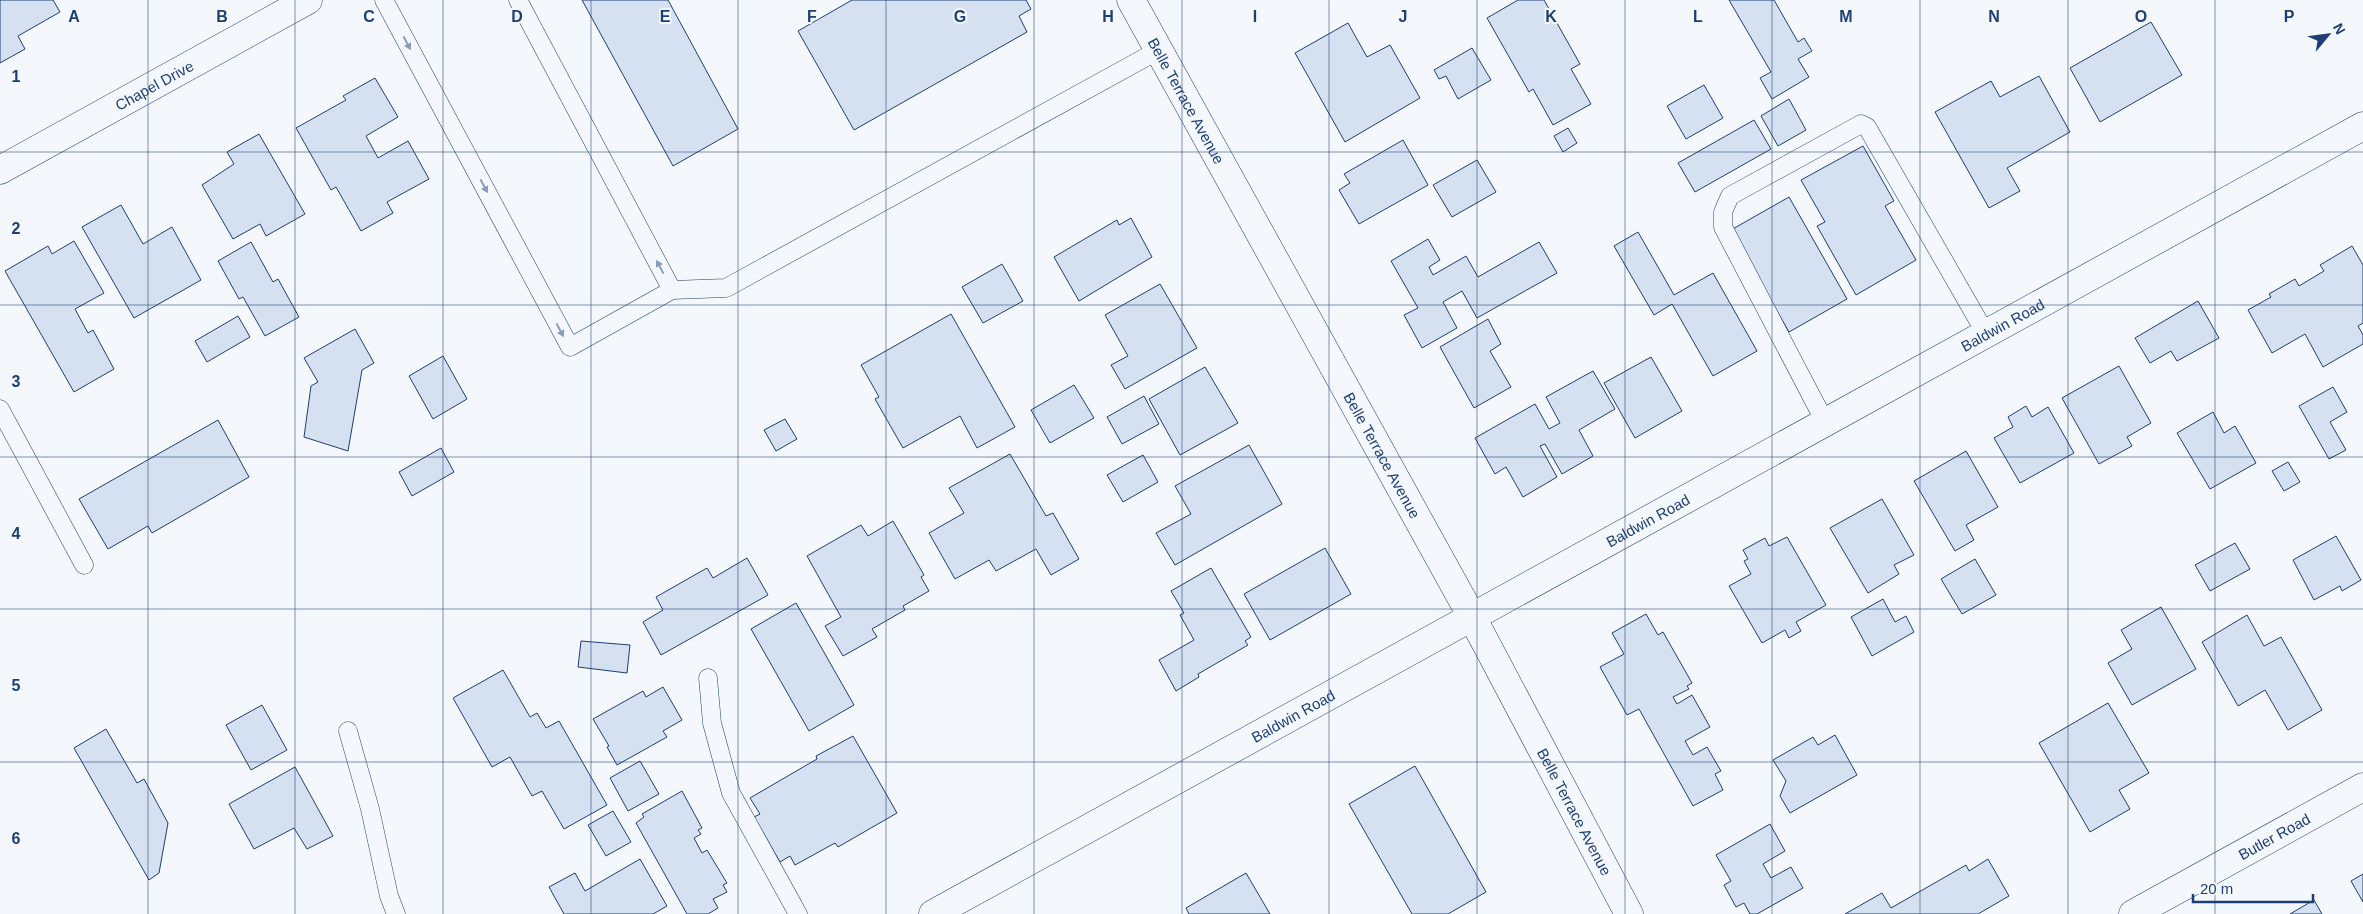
<svg xmlns="http://www.w3.org/2000/svg" width="2363" height="914" font-family="Helvetica,sans-serif">
<style>
.building{fill:#d5e0f0;stroke:#1d3f73}
.lines{fill:none;stroke-linecap:round;stroke-linejoin:round}
.lane-casing{stroke:#1d3f73;stroke-width:19}
.street-casing{stroke:#1d3f73;stroke-width:29}
.secondary-casing{stroke:#1d3f73;stroke-width:29}
.lane{stroke:#f4f7fb;stroke-width:18}
.street{stroke:#f4f7fb;stroke-width:28}
.secondary{stroke:#f4f7fb;stroke-width:28}
.oneway{fill:#889bb7}
.grid{fill:none;stroke:#1d3f73;stroke-width:1;stroke-opacity:0.55}
.labels{text-anchor:middle;dominant-baseline:central;stroke-width:4;stroke-linejoin:round;paint-order:stroke}
.street-label{font-size:15px;fill:#1d3f73;stroke:#f4f7fb}
.grid-label{font-size:16px;text-anchor:middle;font-weight:bold;fill:#1d3f73;stroke:#f4f7fb;stroke-width:4;stroke-linejoin:round;paint-order:stroke}
</style>
<rect width="100%" height="100%" fill="#f4f7fb"/>
<g class="building">
<path d="M0,0h53l7,12 -42,24 7,13 -25,14z"/>
<path d="M582,0h86l70,129 -65,37z"/>
<path d="M852,0h174l5,9 -12,7 8,16 -173,98 -56,-99z"/>
<path d="M1518,0h26l36,64 -9,5 20,35 -38,21 -20,-36 -4,3 -42,-74z"/>
<path d="M1729,0h45l24,42 6,-4 8,13 -14,8 11,18 -37,22 -12,-21 11,-6z"/>
<path d="M2151,22l31,53 -82,47 -30,-54z"/>
<path d="M1348,23l19,34 23,-12 30,53 -75,44 -50,-89z"/>
<path d="M1472,48l19,32 -33,19 -12,-23 -7,3 -5,-9z"/>
<path d="M2039,76l31,56 -63,36 13,23 -31,17 -54,-96 56,-31 9,16z"/>
<path d="M375,78l23,39 -32,19 12,22 30,-17 21,38 -42,23 6,11 -32,18 -25,-44 -5,3 -35,-62 50,-28 -3,-4z"/>
<path d="M1704,85l19,33 -37,21 -19,-33z"/>
<path d="M1789,99l17,31 -28,16 -17,-30z"/>
<path d="M1754,120l17,29 -76,43 -17,-29z"/>
<path d="M1568,128l9,15 -14,9 -9,-16z"/>
<path d="M259,134l46,80 -39,22 -6,-12 -27,15 -31,-54 32,-21 -7,-12z"/>
<path d="M1403,140l25,45 -69,39 -20,-34 11,-7 -6,-9z"/>
<path d="M1863,146l31,55 -9,5 31,54 -60,35 -39,-69 8,-4 -24,-42z"/>
<path d="M1477,160l19,32 -44,25 -19,-32z"/>
<path d="M1789,197l58,102 -58,33 -58,-102z"/>
<path d="M121,205l22,39 29,-17 29,53 -67,38 -52,-91z"/>
<path d="M1131,218l21,39 -73,44 -25,-44 63,-37 2,5z"/>
<path d="M1638,232l36,63 39,-22 44,78 -44,25 -41,-72 -18,11 -40,-69z"/>
<path d="M1428,239l12,21 -11,7 4,8 33,-19 12,21 61,-35 18,31 -80,45 -15,-27 -19,11 14,26 -35,20 -18,-33 14,-7 -27,-47z"/>
<path d="M74,241l30,52 -29,16 13,24 5,-3 21,39 -40,23 -69,-121 43,-25 4,8z"/>
<path d="M251,242l22,40 5,-3 21,38 -34,19 -22,-39 -4,2 -21,-38z"/>
<path d="M2352,246l11,19v58l-5,3 5,9v9l-40,23 -18,-33 -33,19 -24,-43 23,-13 -2,-3 26,-15 4,7 25,-15 -4,-6z"/>
<path d="M1002,264l21,37 -40,22 -21,-36z"/>
<path d="M1160,284l37,64 -72,41 -14,-24 17,-9 -23,-41z"/>
<path d="M2198,301l21,37 -42,23 -6,-10 -21,12 -15,-25z"/>
<path d="M951,314l64,113 -38,21 -17,-32 -57,32 -28,-49 4,-2 -18,-32z"/>
<path d="M238,316l12,21 -43,25 -12,-21z"/>
<path d="M1488,319l13,25 -11,7 21,36 -37,21 -34,-61z"/>
<path d="M355,329l19,34 -12,7 -14,81 -44,-14 7,-51 7,-4 -14,-24z"/>
<path d="M443,356l24,43 -34,20 -24,-43z"/>
<path d="M1651,357l31,54 -47,27 -31,-55z"/>
<path d="M2119,366l32,57 -24,14 5,9 -33,18 -37,-66z"/>
<path d="M1205,367l33,56 -58,32 -31,-56z"/>
<path d="M1593,371l22,38 -36,21 14,26 -31,18 -17,-30 -5,2 17,31 -34,20 -17,-30 -11,7 -20,-36 60,-34 14,25 11,-6 -14,-26z"/>
<path d="M1074,385l20,33 -44,25 -19,-33z"/>
<path d="M2333,387l14,25 -17,10 16,28 -17,9 -30,-53z"/>
<path d="M1144,396l15,28 -37,20 -15,-27z"/>
<path d="M2026,406l6,11 16,-10 26,46 -54,30 -26,-45 19,-11 -5,-10z"/>
<path d="M2213,412l11,21 11,-7 21,37 -46,26 -33,-56z"/>
<path d="M785,419l12,20 -21,12 -12,-21z"/>
<path d="M218,420l31,57 -97,56 -4,-7 -40,23 -29,-50z"/>
<path d="M1249,445l33,59 -107,61 -19,-32 35,-19 -16,-28z"/>
<path d="M441,448l13,24 -42,24 -13,-24z"/>
<path d="M1966,451l32,56 -32,18 8,15 -19,11 -41,-70z"/>
<path d="M1010,454l36,62 7,-3 26,46 -28,16 -15,-26 -40,22 -7,-11 -34,19 -26,-46 35,-20 -15,-25z"/>
<path d="M1143,455l15,27 -35,20 -16,-27z"/>
<path d="M2288,462l12,20 -16,9 -12,-20z"/>
<path d="M1882,499l32,56 -20,10 5,9 -31,19 -38,-65z"/>
<path d="M893,521l31,54 -3,2 8,14 -26,15 2,4 -33,19 5,8 -34,19 -18,-30 16,-9 -34,-61 54,-31 7,11z"/>
<path d="M2336,536l25,44 -19,11 -2,-5 -26,14 -21,-40z"/>
<path d="M1787,537l39,68 -30,17 5,9 -12,7 -4,-8 -23,13 -33,-57 22,-12 -7,-13 4,-2 -5,-9 22,-12 4,8z"/>
<path d="M2235,543l15,26 -40,22 -15,-26z"/>
<path d="M1325,548l26,46 -81,46 -26,-46z"/>
<path d="M747,558l21,37 -107,60 -18,-33 20,-12 -7,-13 51,-29 6,10z"/>
<path d="M1975,559l21,36 -34,19 -21,-35z"/>
<path d="M1211,568l40,69 -6,4 3,4 -50,29 1,3 -23,14 -17,-31 35,-20 -14,-25 4,-2 -13,-22z"/>
<path d="M1883,599l12,23 11,-6 8,16 -42,24 -21,-39z"/>
<path d="M796,603l58,102 -45,26 -58,-102z"/>
<path d="M2161,607l35,62 -64,36 -24,-42 24,-14 -11,-19z"/>
<path d="M1646,614l12,21 5,-3 29,51 -5,3 2,3 -16,8 4,7 15,-9 18,32 -25,14 8,14 14,-8 14,24 -6,3 8,16 -30,16 -54,-97 -12,6 -27,-48 24,-13 -12,-21z"/>
<path d="M2247,615l17,31 17,-9 41,73 -34,20 -23,-40 -27,16 -36,-64z"/>
<path d="M581,641l49,4 -3,28 -49,-6z"/>
<path d="M503,670l27,47 7,-4 9,15 13,-7 48,84 -43,24 -22,-38 -10,5 -22,-39 -18,10 -39,-69z"/>
<path d="M663,687l19,33 -19,11 4,6 -50,28 -10,-18 2,-1 -16,-27 50,-28 3,6z"/>
<path d="M2108,703l41,70 -30,17 11,19 -40,23 -51,-89z"/>
<path d="M262,705l25,45 -36,20 -25,-45z"/>
<path d="M106,729l31,54 7,-4 24,44 -9,50 -10,7 -75,-132z"/>
<path d="M1835,735l22,40 -67,38 -10,-17 6,-15 -13,-21 40,-23 5,8z"/>
<path d="M853,736l44,77 -59,34 -3,-4 -40,22 -5,-9 -10,6 -26,-45 6,-3 -10,-16 67,-39 -1,-3z"/>
<path d="M640,761l19,33 -31,17 -18,-33z"/>
<path d="M1415,766l71,126 -38,22h-36l-63,-110z"/>
<path d="M295,767l38,69 -26,13 -13,-21 -40,21 -25,-45z"/>
<path d="M682,791l20,37 -4,2 3,4 -7,4 8,15 5,-3 20,33 -4,2 4,7 -14,7 5,9 -10,6h-21l-51,-91 8,-6 -2,-3z"/>
<path d="M613,811l18,31 -25,14 -18,-31z"/>
<path d="M1770,824l15,27 -22,13 8,14 20,-11 12,21 -46,26h-7l-6,-11 -8,4 -12,-22 7,-4 -15,-26z"/>
<path d="M640,859l27,47 -14,8h-89l-15,-27 26,-14 10,18z"/>
<path d="M1988,859l21,37 -31,18h-133l37,-21 9,15 75,-43 3,6z"/>
<path d="M1246,873l24,41h-81l-3,-6z"/>
<path d="M2363,874v28l-12,-21z"/>
<path d="M2314,900l8,14h-32z"/>
</g>
<g class="lines">
<g class="lane-casing">
<g id="lane">
<path d="M384,0l186,347 102,-57 -154,-290"/>
<path d="M672,290l54,-2 433,-238"/>
<path d="M0,409l84,156"/>
<path d="M1825,422l-102,-195v-15l7,-16 131,-72 6,3 119,207"/>
<path d="M708,678l4,45 19,70 67,121"/>
<path d="M348,731l22,78 19,87 7,18"/>
</g>
</g>
<g class="street-casing">
<g id="street">
<path id="s1" d="M0,170l308,-170"/>
<path id="s2" d="M933,914l1430,-788"/>
<path id="s3" d="M2133,914l230,-127"/>
</g>
</g>
<g class="secondary-casing">
<g id="secondary">
<path id="s4" d="M1131,0l341,617 157,297"/>
</g>
</g>
<use href="#lane" class="lane"/>
<use href="#street" class="street"/>
<use href="#secondary" class="secondary"/>
</g>
<defs><path id="oneway-solid" d="M-6-.8H1V-3.2L6.5 0L1 3.2V.8H-6Z" transform="scale(1.25)"/></defs>
<g class="oneway">
<use href="#oneway-solid" transform="translate(407 43) rotate(62)"/>
<use href="#oneway-solid" transform="translate(484 186) rotate(62)"/>
<use href="#oneway-solid" transform="translate(660 267) rotate(-118)"/>
<use href="#oneway-solid" transform="translate(560 330) rotate(62)"/>
</g>
<path class="grid" d="M148,0v914M295,0v914M443,0v914M591,0v914M738,0v914M886,0v914M1034,0v914M1182,0v914M1329,0v914M1477,0v914M1625,0v914M1772,0v914M1920,0v914M2068,0v914M2215,0v914M0,152h2363M0,305h2363M0,457h2363M0,609h2363M0,762h2363"/>
<g class="labels">
<g class="street-label">
<text stroke="none"><textPath href="#s1" startOffset="176">Chapel Drive</textPath></text>
<text stroke="none"><textPath href="#s4" startOffset="115">Belle Terrace Avenue</textPath></text>
<text stroke="none"><textPath href="#s2" startOffset="1221">Baldwin Road</textPath></text>
<text stroke="none"><textPath href="#s4" startOffset="520">Belle Terrace Avenue</textPath></text>
<text stroke="none"><textPath href="#s2" startOffset="816">Baldwin Road</textPath></text>
<text stroke="none"><textPath href="#s2" startOffset="411">Baldwin Road</textPath></text>
<text stroke="none"><textPath href="#s4" startOffset="925">Belle Terrace Avenue</textPath></text>
<text stroke="none"><textPath href="#s3" startOffset="161">Butler Road</textPath></text>
</g>
</g>
<g class="grid-label">
<text x="74" y="22">A</text>
<text x="222" y="22">B</text>
<text x="369" y="22">C</text>
<text x="517" y="22">D</text>
<text x="665" y="22">E</text>
<text x="812" y="22">F</text>
<text x="960" y="22">G</text>
<text x="1108" y="22">H</text>
<text x="1255" y="22">I</text>
<text x="1403" y="22">J</text>
<text x="1551" y="22">K</text>
<text x="1698" y="22">L</text>
<text x="1846" y="22">M</text>
<text x="1994" y="22">N</text>
<text x="2141" y="22">O</text>
<text x="2289" y="22">P</text>
<text x="16" y="82">1</text>
<text x="16" y="234">2</text>
<text x="16" y="387">3</text>
<text x="16" y="539">4</text>
<text x="16" y="691">5</text>
<text x="16" y="844">6</text>
</g>
<g transform="translate(2328 35) rotate(61)" stroke="#f4f7fb" stroke-width="4" paint-order="stroke">
<path d="M0-4L9 19L0 12L-9 19Z" fill="#1d3f73"/>
<text y="-8" font-size="14" font-weight="bold" text-anchor="middle" fill="#1d3f73">N</text>
</g>
<path d="M2193 894v8h120v-8" fill="none" stroke="#1d3f73" stroke-width="2.5"/>
<text x="2200" y="894" font-size="15" fill="#1d3f73" stroke="#f4f7fb" stroke-width="4" paint-order="stroke">20 m</text>
</svg>
